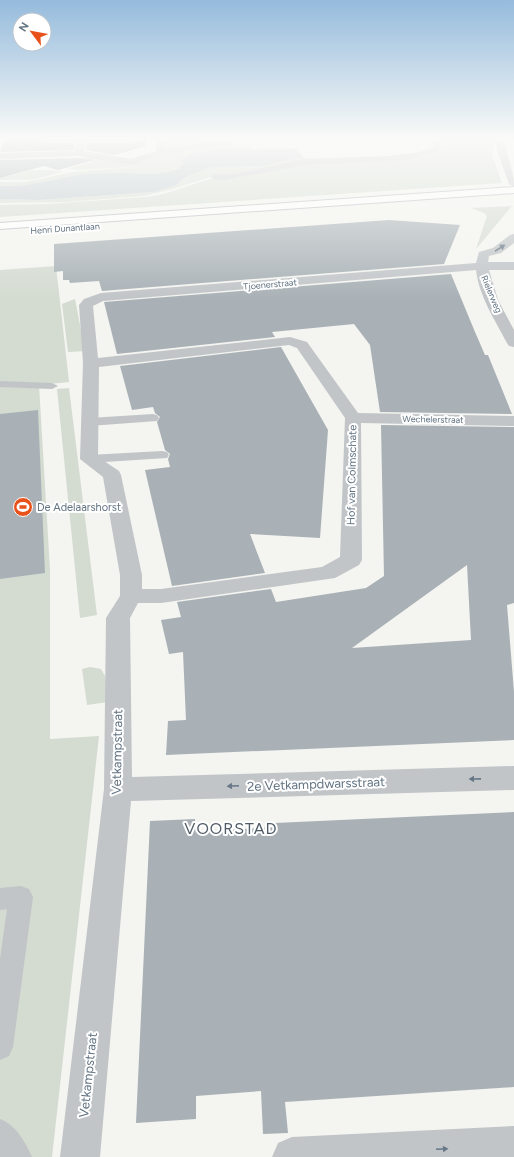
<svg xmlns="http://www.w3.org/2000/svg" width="514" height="1157" font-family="Figtree,sans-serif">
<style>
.green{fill:#d4dbd1}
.water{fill:#bac6cb}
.building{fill:#a9b1b6;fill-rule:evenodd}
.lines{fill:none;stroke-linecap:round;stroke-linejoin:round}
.primary-casing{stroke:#b4b8bc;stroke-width:2}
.service{fill:#c1c5c8;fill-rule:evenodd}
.minor{fill:#c1c5c8;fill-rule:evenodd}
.tertiary{fill:#c1c5c8;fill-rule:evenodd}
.primary{fill:#fff;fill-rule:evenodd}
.oneway{fill:#677786}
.labels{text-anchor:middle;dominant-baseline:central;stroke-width:4;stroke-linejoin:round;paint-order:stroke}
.far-street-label{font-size:9px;fill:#627382;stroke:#fff}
.street-label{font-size:11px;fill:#627382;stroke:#fff}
.poi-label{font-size:11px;fill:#627382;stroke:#fff;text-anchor:start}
.near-street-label{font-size:13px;fill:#627382;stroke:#fff}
.near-quarter-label{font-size:16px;letter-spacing:1px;fill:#505c67;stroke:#fff}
</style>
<rect width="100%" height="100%" fill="#f4f4f0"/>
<g class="green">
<path d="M162,138h63l1,4 -62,8z"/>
<path d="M435,138h57l2,5 -2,12 10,28 -502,34v-12l48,-1 98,-7 17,-3 50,-16h23l58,-13 106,-5 25,-5 18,-7v-3z"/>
<path d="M228,144l20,2 7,4h-50l-24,9 4,3 -4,5 -15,6 -78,1 -52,11 -36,1v-4h26l46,-10 74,-6 -71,4 -7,-2 26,-6 -13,-4 6,-1 47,7 32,-11 18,-2 15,-5z"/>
<path d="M303,157l4,3 -79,16h-14l-45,14 -26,6 -77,6 -66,1v-4l38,1 116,-8 23,-7 4,-5 9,-5 23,-8 49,-1z"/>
<path d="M33,170h19l11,2 -32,8h-31v-6l9,2z"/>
<path d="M514,206l-3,1 -35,42 11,-33 -3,-3 -13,-5z"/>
<path d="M56,266l13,116 -30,3 11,185v169l49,-3 -47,421h-52v-887z"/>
<path d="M75,299l10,52 -17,1 -6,-48z"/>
<path d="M69,388l28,227 -17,3 -23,-229z"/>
<path d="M90,667l11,2 4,7 3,26 -21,3 -5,-36z"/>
</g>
<path class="water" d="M245,148l1,2 51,-2 6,9 -41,9 -49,1 -23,8 -9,5 -4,5 -23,7 -116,8 -38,-1v-13c30,1 44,-5 72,-10 15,-3 31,-3 46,-3 16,-1 58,6 66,-11l-3,-2c20,-12 41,-11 64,-12z"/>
<g class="building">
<path d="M5,138h34l5,4 31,1 -1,7 -74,2z"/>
<path d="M139,138h6l1,8 -32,9 -28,-5 1,-7 47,-1z"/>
<path d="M79,158l15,2 -36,10 -14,-4 -44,12v-18z"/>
<path d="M389,220l71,5 -16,39 -342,27 -3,-10 -29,2 -1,-3h-6v-9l-9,1v-28z"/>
<path d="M451,274l24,58 10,23h3l24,59 -132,-2 -10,-67 -16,-21 -82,8 3,5 -158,17 -13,-52z"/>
<path d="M281,347l47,83 -8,108 -70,-4 15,39 -93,13 -27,-116 25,-3 -2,-8 2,-5 -5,-4 -8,-28 3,-5 -5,-4 -2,-6 -21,3 -12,-44z"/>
<path d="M38,410l7,163 -45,6v-165z"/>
<path d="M381,425l133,2v176l-7,2 7,87v48l-348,15 2,-34 18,-1 -3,-68 -14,2 -8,-34 20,-3 -4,-15 94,-13 5,13 90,-14 18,-12zM467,565l4,75 -119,8z"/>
<path d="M514,812v275l-229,15 3,31 -25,1 -2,-43 -65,5v23l-60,4 14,-302 45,-2 1,13 80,-5 -1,-4z"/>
</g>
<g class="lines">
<g class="primary-casing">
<path id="primary" d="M514,187v6l-514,36v-6z"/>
</g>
<g class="service">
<path d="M0,381l52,2 6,3 -6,3 -52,-2z"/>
<path d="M153,414l4,1 2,3 -2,3 -68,5 -6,-4 6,-4z"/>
<path d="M162,451l5,1 2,3 -2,3 -78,5 -5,-1 -2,-3 2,-3 5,-1z"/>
<path d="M21,886l8,3 4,8 -20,150 -4,9 -9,4v-101l7,-50 -7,1v-22z"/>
<path d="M0,1119c16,6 25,23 32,38h-32z"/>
</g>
<g class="minor">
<path d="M40,138h98l-4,2 -48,2 -2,9 47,8 25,-8v-13h8v11l63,-9 -1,-2h8l1,3 -10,5 -22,1 -42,8 -29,10 -53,-9 -79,3v-6l75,-2 2,-9 -33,-2z"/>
<path d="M426,138h9l6,4 -1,9 -36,9 -100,5 -79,15h-10l-5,-3 5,-3h21l68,-15 84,-3 31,-4 14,-4 1,-3z"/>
<path d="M514,234v9l-13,10 -12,3 -1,6h26v8h-25l9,30 16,30v17l-5,-1 -2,-3c-12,-23 -28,-47 -31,-73l-373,31 -10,5 5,52 192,-21 17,5 51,71 156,3v10l-153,-3 1,137 -3,5 -24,13 -174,25h-23l-8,15 2,159 382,-11v24l-383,11 -31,356h-40l44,-368 2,-171 14,-22v-21l-17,-98 -23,-18 3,-96 -4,-58 5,-6 17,-6 375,-30 3,-11 14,-4 17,-13zM289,345l8,3 48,70 -5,139 -18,10 -161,22h-19v-14l-21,-100 -2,-4 -21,-14 1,-90z"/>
<path d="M514,1126v31h-242l6,-14 14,-6z"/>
</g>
<path class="tertiary" d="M496,138h8c2,18 10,30 10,49l-5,-3 -12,-34z"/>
<use href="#primary" class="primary"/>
</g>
<defs><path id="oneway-solid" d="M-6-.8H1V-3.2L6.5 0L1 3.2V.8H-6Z"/></defs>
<g class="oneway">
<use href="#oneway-solid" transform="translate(500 248) rotate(-33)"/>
<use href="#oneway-solid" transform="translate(475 779) rotate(179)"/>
<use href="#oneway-solid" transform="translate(233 786) rotate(178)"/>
<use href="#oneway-solid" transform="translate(442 1149) rotate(-3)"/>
</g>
<linearGradient id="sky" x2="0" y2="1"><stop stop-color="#95bbdc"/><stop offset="0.46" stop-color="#fafaf8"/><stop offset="1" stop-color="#fafaf8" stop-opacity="0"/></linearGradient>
<rect width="514" height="300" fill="url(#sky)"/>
<defs>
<g id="stadium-disc" transform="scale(1)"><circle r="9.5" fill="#e9511a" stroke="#fff"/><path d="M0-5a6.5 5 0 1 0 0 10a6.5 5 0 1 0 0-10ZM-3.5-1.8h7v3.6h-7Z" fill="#fff"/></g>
</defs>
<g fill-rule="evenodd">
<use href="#stadium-disc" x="23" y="507"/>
</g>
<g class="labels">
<g class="far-street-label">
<text transform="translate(65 228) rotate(-4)">Henri Dunantlaan</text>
<text transform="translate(270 284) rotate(-5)">Tjoenerstraat</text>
<text transform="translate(492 294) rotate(67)">Rielerweg</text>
<text transform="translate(433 419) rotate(1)">Wechelerstraat</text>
</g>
<g class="street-label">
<text transform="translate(352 475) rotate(-89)">Hof van Colmschate</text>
</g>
<g class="poi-label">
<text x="37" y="507">De Adelaarshorst</text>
</g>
<g class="near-street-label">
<text transform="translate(117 752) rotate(-89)">Vetkampstraat</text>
<text transform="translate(316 784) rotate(-2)">2e Vetkampdwarsstraat</text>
<text transform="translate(88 1075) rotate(-84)">Vetkampstraat</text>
</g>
<g class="near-quarter-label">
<text x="231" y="828">VOORSTAD</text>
</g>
</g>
<g transform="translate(32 32) rotate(302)"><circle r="19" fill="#ffffff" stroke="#c0c7cd"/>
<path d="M0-3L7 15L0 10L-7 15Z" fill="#e9511a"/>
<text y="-6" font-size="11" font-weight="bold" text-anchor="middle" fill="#627382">N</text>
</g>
</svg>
